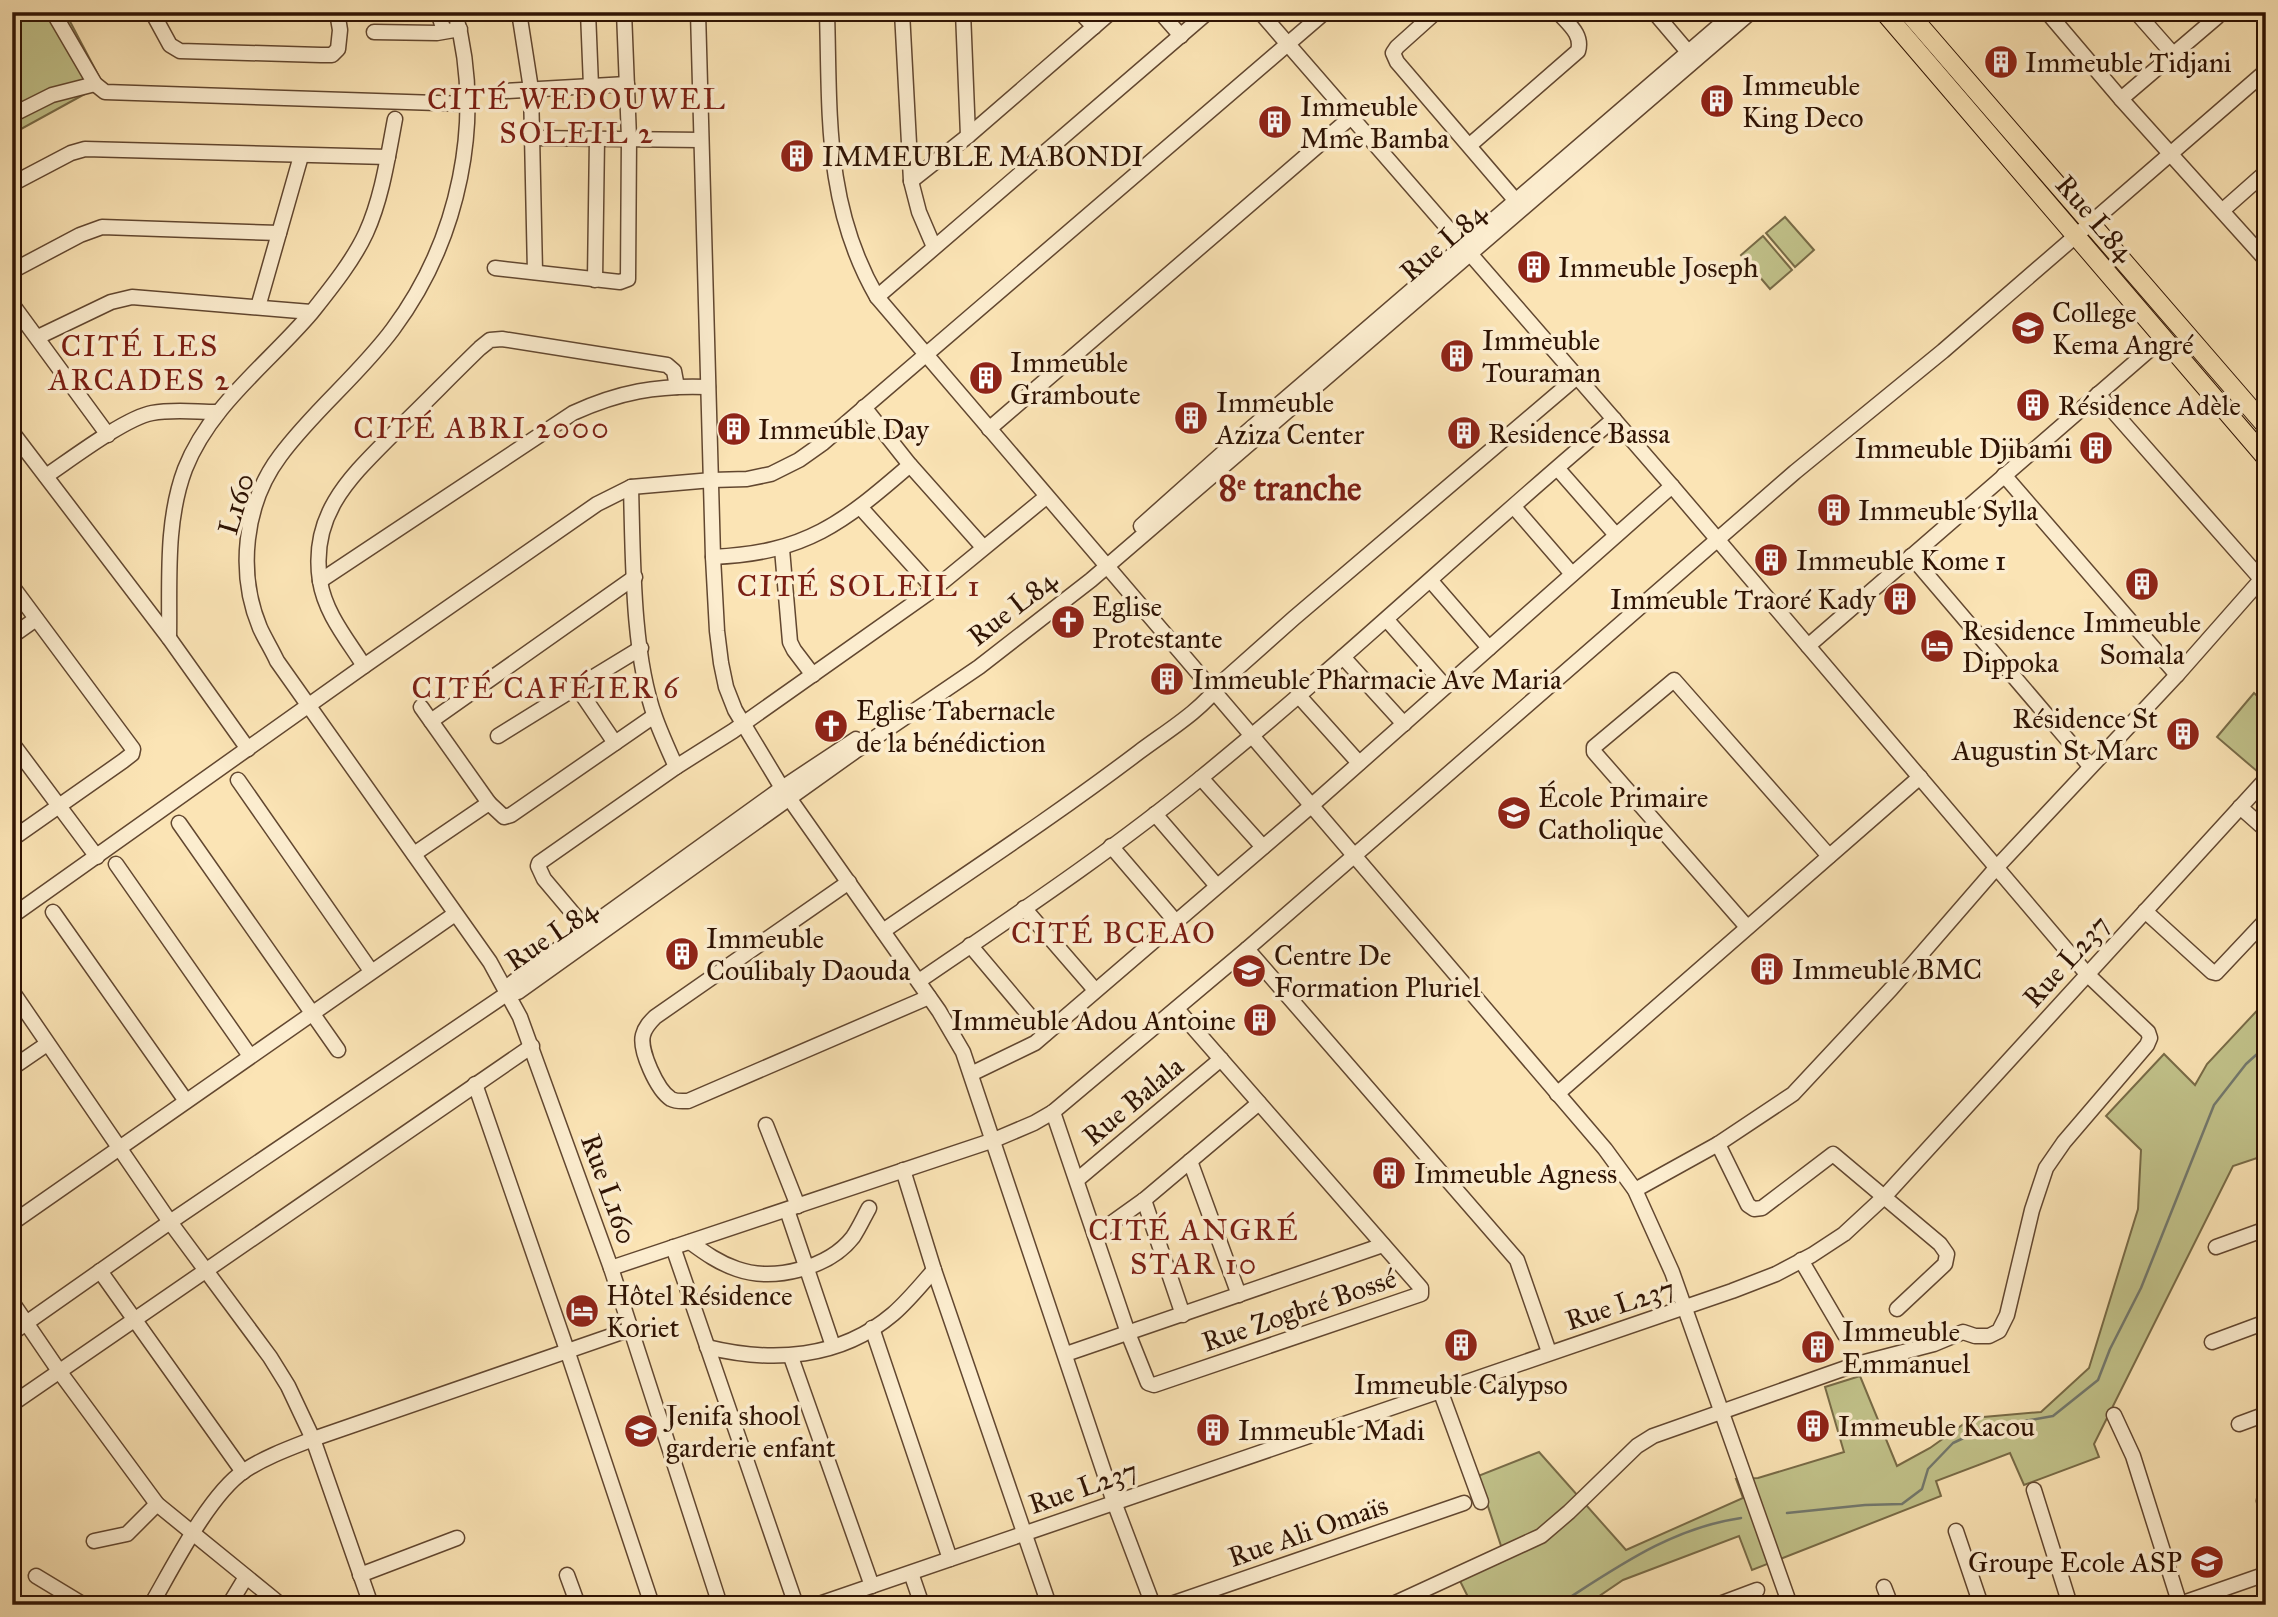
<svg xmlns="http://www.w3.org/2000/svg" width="2278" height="1617" font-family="'IM FELL Great Primer',serif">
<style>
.green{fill:#c2c38b;stroke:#786b47;stroke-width:2}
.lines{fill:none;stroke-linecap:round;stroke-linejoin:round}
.stream{stroke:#73796e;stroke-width:2.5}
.minor-casing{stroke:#624730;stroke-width:17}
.major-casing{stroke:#2f1303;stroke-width:20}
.minor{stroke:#fcedcf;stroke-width:14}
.major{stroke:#fbe4b5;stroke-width:18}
.labels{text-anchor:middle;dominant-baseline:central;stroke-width:7;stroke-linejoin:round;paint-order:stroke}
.poi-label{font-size:28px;fill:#2f1303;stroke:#fcedcf;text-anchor:start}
.street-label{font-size:28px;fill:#2f1303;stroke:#fcedcf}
.neighbourhood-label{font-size:30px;letter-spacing:2px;fill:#7a1f14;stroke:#fcedcf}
.district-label{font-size:35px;font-weight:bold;fill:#7a1f14;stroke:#fcedcf}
</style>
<rect width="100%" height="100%" fill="#fbe4b5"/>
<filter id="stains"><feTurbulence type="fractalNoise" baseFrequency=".00286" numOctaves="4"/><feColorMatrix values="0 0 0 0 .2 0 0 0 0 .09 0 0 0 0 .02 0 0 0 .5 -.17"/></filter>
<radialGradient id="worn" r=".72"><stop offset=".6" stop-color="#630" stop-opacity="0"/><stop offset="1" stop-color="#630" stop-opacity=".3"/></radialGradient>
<g class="green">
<path d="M12,12h53l38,72 -91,50z"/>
<path d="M1785,217l29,33 -19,17 -29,-34z"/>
<path d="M1763,236l29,34 -22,19 -29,-34z"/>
<path d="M2254,693l12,11v60l-8,8 -41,-35z"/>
<path d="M2266,1001v154l-33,11 -139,278 5,13 -75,28 -14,-32 -74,28 5,15 -189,74 -13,-34 -116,44 -37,25h-114l-12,-24 45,-23 -27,-82 61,-24 87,98 117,-52 -7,-19 22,-1 86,-26 -19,-65 35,-11 37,90 33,-18 42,-30 69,-6 48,-44 49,-159 3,-59 -35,-34 58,-62 31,31 12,-21z"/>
</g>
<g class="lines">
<g class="stream">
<path d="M1787,1513l78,-8 37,-1 20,-15 6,-20 25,-26 32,-15 68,-12 45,-36 12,-31 31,-61 73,-183 32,-41 20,-18"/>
<path d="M1558,1605c58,-37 113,-77 183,-87"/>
</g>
<g class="minor-casing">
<g id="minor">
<path d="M53,12l42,72 10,8 363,12"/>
<path d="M152,12l18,33 10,6 141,4h11l6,-6 2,-19 -3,-18"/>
<path d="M438,12l6,19"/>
<path d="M455,12c30,108 4,228 -62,317 -34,46 -80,82 -113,127 -36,48 -43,117 -20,172 5,11 12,22 17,33l213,301 30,55 91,251 109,337"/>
<path d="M519,12l12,77 4,183"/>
<path d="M588,12l3,74"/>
<path d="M698,12l15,545 4,74 4,32 5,24 9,23 47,78 157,223 24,41 151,450 39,103"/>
<path d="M827,12c3,102 -3,193 50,285l728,852 30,41 37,82 118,333"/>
<path d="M902,12l9,169 8,31 15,35"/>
<path d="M963,12l5,124"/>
<path d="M1080,12l14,15"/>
<path d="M1160,12l21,24"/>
<path d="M1260,12l412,474 415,488 61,58 2,6 -3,7 -83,97 -18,26 -14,42 -25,105 -8,16 -10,5h-14l-12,-4 -29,12 -77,20 -204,72 -16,10 -68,66 -28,24 -150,69"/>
<path d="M1436,12l-39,35 -4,6 4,9 125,146"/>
<path d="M1654,12l40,47"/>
<path d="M2047,12l74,87 145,161"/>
<path d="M2136,12l37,42"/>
<path d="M374,32l63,1 23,-4"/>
<path d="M506,91l121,-7"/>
<path d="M2121,99l96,-82 2,-5"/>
<path d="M12,115l40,-20 43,-11"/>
<path d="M532,138l169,2"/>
<path d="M1470,145l108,-94c5,-17 -10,-27 -20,-39"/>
<path d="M911,181l57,-45 143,-124"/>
<path d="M12,184l59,-31 14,-4 303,8"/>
<path d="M2223,210l43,-38"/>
<path d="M495,268l125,14 8,-3 1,-141 -5,-126"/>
<path d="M12,271l68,-36 22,-8 177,6"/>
<path d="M595,280l2,-142"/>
<path d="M877,297l331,-285"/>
<path d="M12,304l96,131"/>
<path d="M258,307l43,-151"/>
<path d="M38,337l73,-35 21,-5 179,15"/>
<path d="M2098,394l163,185"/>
<path d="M864,407l46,58 73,82"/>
<path d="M989,429l361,-311"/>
<path d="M12,432l157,206 79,111"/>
<path d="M1558,469l58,66"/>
<path d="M2004,475l173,200"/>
<path d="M46,476c24,-16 79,-58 106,-63 21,-4 44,-1 65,-1"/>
<path d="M631,487c2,69 1,167 24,230 6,17 14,34 21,50"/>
<path d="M1514,507l58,67"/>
<path d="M861,508l73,81"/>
<path d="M1141,526l93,-83 501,-431"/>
<path d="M782,549l8,93 4,8 19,25"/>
<path d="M1911,556l179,210"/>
<path d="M713,557c93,-4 130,-34 197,-92"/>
<path d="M320,581l253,-168c46,-21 84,-28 135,-26"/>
<path d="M1431,581l58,67"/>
<path d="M12,586l121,163 -1,5 -9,7 -111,78"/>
<path d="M1387,620l58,66"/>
<path d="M12,636l24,-17"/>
<path d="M169,638c1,-56 -4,-116 16,-169 25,-64 84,-106 127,-157 19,-24 41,-51 54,-79 16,-35 22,-77 29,-114"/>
<path d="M1808,646l355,-308"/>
<path d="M1343,657l61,67"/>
<path d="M364,666c-17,-27 -39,-53 -44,-85 -11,-71 36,-109 80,-154 27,-26 53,-53 80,-79l10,-8 12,-1 165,26 7,6 3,16"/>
<path d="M577,687l64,-39"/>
<path d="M1298,695l61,68"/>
<path d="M421,707l68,96"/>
<path d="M431,721l204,-144"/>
<path d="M498,736l79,-49 38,56"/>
<path d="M12,743l85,114"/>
<path d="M1201,778l62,69"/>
<path d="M238,780l133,191"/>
<path d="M2240,807l26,23"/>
<path d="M1155,814l62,72"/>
<path d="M179,823l159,227"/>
<path d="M1111,846l65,76"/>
<path d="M414,854l75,-51 15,14 7,-2 143,-99"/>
<path d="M116,864l134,192"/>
<path d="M849,882l-194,135c-5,5 -10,10 -12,18 -4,15 14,55 28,64 6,3 11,2 17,2l241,-104"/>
<path d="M1024,908l71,82"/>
<path d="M2145,911l67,61 4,1 49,-52"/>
<path d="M53,912l133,189"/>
<path d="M12,916l352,-250 233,-162 34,-17 81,-7 35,-1 24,-5 28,-14 24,-17 502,-431"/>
<path d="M1747,927l-153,-175v-5l80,-67 155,176"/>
<path d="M587,930l-43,-51 -6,-13 1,-3 137,-96 57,-36 201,-142 112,-92"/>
<path d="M883,931c86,-59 173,-116 256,-179 28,-21 62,-41 82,-69l73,-65 283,-241"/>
<path d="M970,945l75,89"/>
<path d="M1247,949l270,311 32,92"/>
<path d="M919,981c95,-65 193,-130 283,-204 141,-115 273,-241 412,-358"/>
<path d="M12,991l158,231 100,135 18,29 25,53 58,166"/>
<path d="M508,993l4,-10 13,-10 257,-185 74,-49"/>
<path d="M12,1068l35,-24"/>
<path d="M971,1074l64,-31 276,-237 361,-320"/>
<path d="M475,1084l93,269 84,252"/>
<path d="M1557,1094l363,-317"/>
<path d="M1053,1112l75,221 20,50 6,2 267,-91v-6l-244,-279"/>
<path d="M766,1125l32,81"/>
<path d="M1718,1144l30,61 6,4 8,-1 71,-54 107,90 7,10 -2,10 -48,45"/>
<path d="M1190,1161l49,134"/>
<path d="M903,1170l31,100 115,335"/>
<path d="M1077,1180l144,-121"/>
<path d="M1635,1190l83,-46 75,-50 98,-105 105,-121 181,-193 89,-101"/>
<path d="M1144,1200l39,115"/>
<path d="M787,1210l46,136"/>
<path d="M12,1223l443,-309"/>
<path d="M1095,1235l49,-35 115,-97"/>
<path d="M690,1242c15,11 29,21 47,27 37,13 92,-1 116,-32 6,-9 11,-20 16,-29"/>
<path d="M673,1247l123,358"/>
<path d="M2216,1247l50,-18"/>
<path d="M1801,1260l44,75"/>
<path d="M611,1268l383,-128 40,-17 19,-11 194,-163 548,-477 148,-121 323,-280"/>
<path d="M100,1271l143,201"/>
<path d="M12,1302l47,69 98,133 124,101"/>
<path d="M872,1328l78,231"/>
<path d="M12,1333l158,-111 338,-229 10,-1 336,-240 125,-85 112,-87 660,-568"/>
<path d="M2212,1342l54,-20"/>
<path d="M707,1347c65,16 133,12 186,-33 15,-13 28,-29 41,-44"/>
<path d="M1066,1354l317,-109"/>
<path d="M791,1357l81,229"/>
<path d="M1440,1390l41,112"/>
<path d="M12,1404l520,-358"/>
<path d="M2114,1415l19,41 47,149"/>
<path d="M2239,1424l27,-10"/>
<path d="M2034,1490l36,115"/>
<path d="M2264,1501h2"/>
<path d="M1956,1531l25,74"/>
<path d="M94,1541l33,-7 30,-30"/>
<path d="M911,1573l11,32"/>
<path d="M360,1575l97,-37"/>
<path d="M567,1575l11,30"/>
<path d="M36,1576l48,29"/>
<path d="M1884,1587l7,18"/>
<path d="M151,1605c22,-38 58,-110 93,-134 21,-14 46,-23 69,-32l318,-110"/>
<path d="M229,1605l17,-28"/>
<path d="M816,1605l916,-314 44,-17 36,-19 32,-21 40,-37 382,-418"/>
<path d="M1168,1605l296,-102"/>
<path d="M1717,1605l40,-15"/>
<path d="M2177,1605l89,-31"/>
</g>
</g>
<g class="major-casing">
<g id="major">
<path d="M1884,12l382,446"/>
<path d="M1908,12l358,414"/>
</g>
</g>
<use href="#minor" class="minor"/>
<use href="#major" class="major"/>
</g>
<defs>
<g id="building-disc" transform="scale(1.75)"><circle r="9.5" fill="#8f2418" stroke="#fcedcf"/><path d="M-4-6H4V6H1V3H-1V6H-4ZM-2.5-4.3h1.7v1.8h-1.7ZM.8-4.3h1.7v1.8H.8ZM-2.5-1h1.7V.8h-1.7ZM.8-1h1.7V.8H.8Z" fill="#fff"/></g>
<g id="school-disc" transform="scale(1.75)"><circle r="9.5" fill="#8f2418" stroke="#fcedcf"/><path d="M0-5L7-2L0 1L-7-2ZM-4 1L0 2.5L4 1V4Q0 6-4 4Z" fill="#fff"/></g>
<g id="church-disc" transform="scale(1.75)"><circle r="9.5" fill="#8f2418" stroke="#fcedcf"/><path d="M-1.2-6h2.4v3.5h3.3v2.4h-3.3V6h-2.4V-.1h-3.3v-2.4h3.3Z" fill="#fff"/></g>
<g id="hotel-disc" transform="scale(1.75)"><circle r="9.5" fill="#8f2418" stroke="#fcedcf"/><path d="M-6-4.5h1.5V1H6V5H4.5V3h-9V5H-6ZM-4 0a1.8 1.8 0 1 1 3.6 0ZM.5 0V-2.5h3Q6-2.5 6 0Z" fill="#fff"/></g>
<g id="university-disc" transform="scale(1.75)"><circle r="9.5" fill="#8f2418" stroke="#fcedcf"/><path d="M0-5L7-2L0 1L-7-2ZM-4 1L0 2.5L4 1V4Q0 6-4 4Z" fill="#fff"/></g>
</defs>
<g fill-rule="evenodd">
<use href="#building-disc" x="2001" y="62"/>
<use href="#building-disc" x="1717" y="101"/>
<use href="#building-disc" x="1275" y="122"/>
<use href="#building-disc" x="797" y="156"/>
<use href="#building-disc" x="1534" y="267"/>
<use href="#school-disc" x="2028" y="328"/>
<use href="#building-disc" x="1457" y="356"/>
<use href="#building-disc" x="986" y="378"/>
<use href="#building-disc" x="2033" y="405"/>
<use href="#building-disc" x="1191" y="418"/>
<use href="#building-disc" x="734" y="429"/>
<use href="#building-disc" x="1464" y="433"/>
<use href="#building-disc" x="2096" y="448"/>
<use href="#building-disc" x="1834" y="510"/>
<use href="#building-disc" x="1771" y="560"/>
<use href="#building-disc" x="2142" y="584"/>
<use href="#building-disc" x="1900" y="599"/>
<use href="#church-disc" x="1068" y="622"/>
<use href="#hotel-disc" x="1937" y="646"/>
<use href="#building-disc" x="1167" y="679"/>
<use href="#church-disc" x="831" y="726"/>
<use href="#building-disc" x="2183" y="734"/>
<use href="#school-disc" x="1514" y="813"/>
<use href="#building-disc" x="682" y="954"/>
<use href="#building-disc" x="1767" y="969"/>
<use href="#university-disc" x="1249" y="971"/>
<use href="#building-disc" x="1260" y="1020"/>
<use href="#building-disc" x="1389" y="1173"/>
<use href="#hotel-disc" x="582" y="1311"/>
<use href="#building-disc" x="1461" y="1345"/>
<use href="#building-disc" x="1818" y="1347"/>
<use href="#building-disc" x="1813" y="1426"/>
<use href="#building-disc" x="1213" y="1430"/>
<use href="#school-disc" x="641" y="1431"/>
<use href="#school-disc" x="2207" y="1562"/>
</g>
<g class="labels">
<g class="poi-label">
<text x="2025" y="62">Immeuble Tidjani</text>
<text x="1742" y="85">Immeuble<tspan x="1742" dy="32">King Deco</tspan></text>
<text x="1300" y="106">Immeuble<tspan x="1300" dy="32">Mme Bamba</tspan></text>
<text x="822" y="156">IMMEUBLE MABONDI</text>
<text x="1558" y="267">Immeuble Joseph</text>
<text x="2052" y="312">College<tspan x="2052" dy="32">Kema Angré</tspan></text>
<text x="1482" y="340">Immeuble<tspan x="1482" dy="32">Touraman</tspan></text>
<text x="1010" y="362">Immeuble<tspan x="1010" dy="32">Gramboute</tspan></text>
<text x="1216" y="402">Immeuble<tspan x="1216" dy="32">Aziza Center</tspan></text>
<text x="2058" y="405">Résidence Adèle</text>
<text x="758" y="429">Immeuble Day</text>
<text x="1488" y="433">Residence Bassa</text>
<text x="2072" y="448" text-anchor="end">Immeuble Djibami</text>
<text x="1858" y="510">Immeuble Sylla</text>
<text x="1796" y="560">Immeuble Kome 1</text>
<text x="1876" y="599" text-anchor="end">Immeuble Traoré Kady</text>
<text x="1092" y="606">Eglise<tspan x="1092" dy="32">Protestante</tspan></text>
<text x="2142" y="622" text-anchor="middle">Immeuble<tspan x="2142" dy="32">Somala</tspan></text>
<text x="1962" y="630">Residence<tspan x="1962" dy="32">Dippoka</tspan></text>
<text x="1192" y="679">Immeuble Pharmacie Ave Maria</text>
<text x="856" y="710">Eglise Tabernacle<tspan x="856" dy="32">de la bénédiction</tspan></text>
<text x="2158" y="718" text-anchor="end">Résidence St<tspan x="2158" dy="32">Augustin St Marc</tspan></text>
<text x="1538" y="797">École Primaire<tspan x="1538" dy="32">Catholique</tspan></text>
<text x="706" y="938">Immeuble<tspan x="706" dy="32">Coulibaly Daouda</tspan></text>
<text x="1274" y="955">Centre De<tspan x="1274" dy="32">Formation Pluriel</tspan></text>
<text x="1792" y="969">Immeuble BMC</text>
<text x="1236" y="1020" text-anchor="end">Immeuble Adou Antoine</text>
<text x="1414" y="1173">Immeuble Agness</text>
<text x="606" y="1295">Hôtel Résidence<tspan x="606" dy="32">Koriet</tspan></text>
<text x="1842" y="1331">Immeuble<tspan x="1842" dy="32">Emmanuel</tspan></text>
<text x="1461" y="1384" text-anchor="middle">Immeuble Calypso</text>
<text x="666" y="1415">Jenifa shool<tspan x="666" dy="32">garderie enfant</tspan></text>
<text x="1838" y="1426">Immeuble Kacou</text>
<text x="1238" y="1430">Immeuble Madi</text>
<text x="2182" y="1562" text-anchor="end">Groupe Ecole ASP</text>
</g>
<g class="street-label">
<text transform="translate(2095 218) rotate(49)">Rue L84</text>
<text transform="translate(1443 242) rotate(-41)">Rue L84</text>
<text transform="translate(236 504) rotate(-73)">L160</text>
<text transform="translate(1012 608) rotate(-38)">Rue L84</text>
<text transform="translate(551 935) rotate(-34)">Rue L84</text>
<text transform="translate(2066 961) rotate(-48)">Rue L237</text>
<text transform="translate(1133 1101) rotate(-40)">Rue Balala</text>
<text transform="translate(609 1189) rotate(70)">Rue L160</text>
<text transform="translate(1620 1304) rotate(-18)">Rue L237</text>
<text transform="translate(1299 1310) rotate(-19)">Rue Zogbré Bossé</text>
<text transform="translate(1083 1487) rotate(-19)">Rue L237</text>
<text transform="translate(1308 1531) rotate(-19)">Rue Ali Omaïs</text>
</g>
<g class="neighbourhood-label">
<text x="577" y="99">CITÉ WEDOUWEL<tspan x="577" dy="34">SOLEIL 2</tspan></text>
<text x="140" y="346">CITÉ LES<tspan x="140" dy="34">ARCADES 2</tspan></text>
<text x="482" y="428">CITÉ ABRI 2000</text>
<text x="859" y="586">CITÉ SOLEIL 1</text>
<text x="546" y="688">CITÉ CAFÉIER 6</text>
<text x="1114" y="933">CITÉ BCEAO</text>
<text x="1194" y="1230">CITÉ ANGRÉ<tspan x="1194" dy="34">STAR 10</tspan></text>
</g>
<g class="district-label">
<text x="1290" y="488">8ᵉ tranche</text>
</g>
</g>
<rect width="2278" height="1617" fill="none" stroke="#fbe4b5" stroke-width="42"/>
<rect x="14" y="14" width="2250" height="1589" fill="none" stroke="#2f1303" stroke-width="3.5"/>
<rect x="21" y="21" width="2236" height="1575" fill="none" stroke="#2f1303" stroke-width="2"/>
<rect width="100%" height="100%" filter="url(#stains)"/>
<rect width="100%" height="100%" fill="url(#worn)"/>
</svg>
